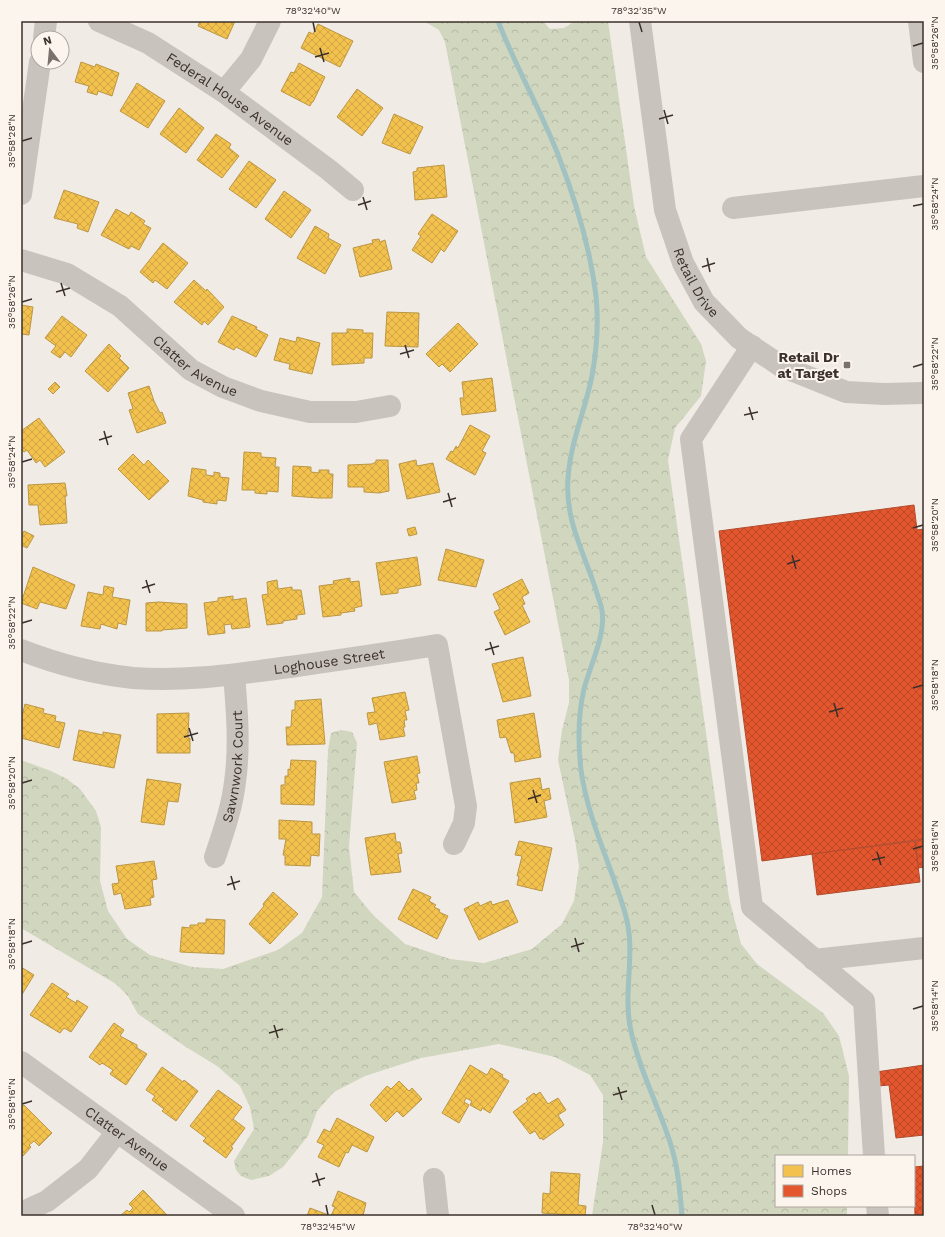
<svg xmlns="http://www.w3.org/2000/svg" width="945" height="1237" font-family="'Work Sans',sans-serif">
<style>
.forest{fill:url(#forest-crowns)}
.homes{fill:url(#homes-cross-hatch);stroke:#bb9644}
.shops{fill:url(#shops-cross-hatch);stroke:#b14b2d}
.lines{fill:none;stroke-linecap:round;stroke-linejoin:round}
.stream{stroke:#a1c2c1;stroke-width:5}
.minor{stroke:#c9c3be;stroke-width:22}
.ticks{fill:none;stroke:#3b302b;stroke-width:1.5}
.poi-dot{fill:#7a716c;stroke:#fbf5ee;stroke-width:1.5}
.labels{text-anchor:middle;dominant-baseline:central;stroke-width:4;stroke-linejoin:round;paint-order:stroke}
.street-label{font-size:14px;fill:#3b302b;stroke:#fbf5ee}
.poi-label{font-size:14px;font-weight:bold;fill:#3b302b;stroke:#fbf5ee;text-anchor:end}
.neatline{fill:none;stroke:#3b302b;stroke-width:1.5}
.ticks-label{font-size:10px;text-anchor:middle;fill:#3b302b}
</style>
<defs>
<pattern id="forest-crowns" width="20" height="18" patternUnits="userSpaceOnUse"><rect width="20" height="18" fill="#d1d6bf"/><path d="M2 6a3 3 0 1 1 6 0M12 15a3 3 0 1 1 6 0" fill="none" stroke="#b4b8a4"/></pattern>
<pattern id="homes-cross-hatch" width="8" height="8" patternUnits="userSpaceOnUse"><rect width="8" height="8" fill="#f2c14e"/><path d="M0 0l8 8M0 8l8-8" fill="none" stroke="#d0a644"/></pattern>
<pattern id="shops-cross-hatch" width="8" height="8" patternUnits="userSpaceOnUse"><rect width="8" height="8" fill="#e4572e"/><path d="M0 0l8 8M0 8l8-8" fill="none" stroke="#ba4827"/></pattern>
</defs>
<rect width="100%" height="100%" fill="#f0ebe5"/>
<path class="forest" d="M424,21h119l7,8 14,-1 11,-7h33l26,185 12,51 55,87 5,17 -5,35 -26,32 -7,32 61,438 12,46 16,20 66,49 16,23 10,40 -1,80h-72v50h71v10h-255l11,-74v-47l-13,-20 -35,-18 -56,-13 -78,14 -56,18 -31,16 -17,19 -9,25 -25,31 -14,9 -18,4 -10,-4 -5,-6 -2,-9 20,-32 -4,-22 -10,-21 -23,-20 -31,-19 -48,-33 -10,-18 -12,-12 -95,-56v-168l30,11 16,8 13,10 16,22 5,16 -1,54 8,30 19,28 23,16 42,12 31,2 55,-19 24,-17 20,-36 6,-147 3,-17 10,-3 11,2 5,11 -8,104 5,45 19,23 32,29 45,15 34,4 48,-14 30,-25 12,-23 5,-35 -4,-26 -17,-80 4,-30 7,-27v-23l-124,-638 -6,-12z"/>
<g class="homes">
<path d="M200,21h35l-8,18 -29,-13z"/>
<path d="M318,24l35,17 -13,26 -39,-19 8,-16 4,2z"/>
<path d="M81,62l14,5 1,-3 23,9 -7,23 -14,-5 -1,4 -10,-3 2,-6 -14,-4z"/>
<path d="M299,63l26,14 -12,25h-1l-2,4 -29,-15 10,-19 3,1z"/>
<path d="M137,83l28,18 -17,27 -28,-17z"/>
<path d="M357,89l26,19 -21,28 -25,-19z"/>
<path d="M179,108l25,20 -18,25 -26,-19z"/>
<path d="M394,114l29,13 -13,27 -28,-11z"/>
<path d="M216,134l15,10 -2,4 10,8 -17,22 -25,-18z"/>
<path d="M249,161l27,19 -20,28 -27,-19z"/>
<path d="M444,165l3,32 -32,3 -2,-28 4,-1v-3z"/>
<path d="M64,190l35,12 -11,30 -11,-4 1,-4 -24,-6z"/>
<path d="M284,191l27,19 -20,28 -26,-19z"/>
<path d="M116,209l13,7 2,-4 14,9 -2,3 8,4 -12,22 -8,-4 -2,3 -28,-14z"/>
<path d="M432,214l26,17 -14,21 -3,-3 -9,14 -20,-13 9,-14 -3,-2z"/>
<path d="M315,226l14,8 -1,4 13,7 -16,29 -28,-16z"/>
<path d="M379,239l1,3 5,-2 7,29 -32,8 -7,-29 20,-5 -1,-3z"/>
<path d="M163,243l25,20 -21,26 -12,-9 -2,3 -13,-11z"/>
<path d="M194,280l12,11 1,-2 17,18 -16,18 -4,-4 -2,4 -28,-23z"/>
<path d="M21,305l12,2 -4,28 -8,-1z"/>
<path d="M387,312l32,1 -1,34 -33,-1z"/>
<path d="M62,316l25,19 -16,22 -6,-5 -5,6 -9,-6 5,-6 -11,-8z"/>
<path d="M232,316l25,11 -1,2 12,6 -12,22 -20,-10 -2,3 -16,-8z"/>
<path d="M458,323l20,21 -28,28 -8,-8 -3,3 -13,-13z"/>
<path d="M347,329l16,1v3h10l-1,25h-8v5l-32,2v-32h15z"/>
<path d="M297,337l23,6 -8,31 -23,-5 1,-5 -16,-4 6,-22 16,4z"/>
<path d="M109,344l12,12 -2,2 10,10 -21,24 -23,-21z"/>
<path d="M492,378l4,33 -34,4 -2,-17h4l-2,-16z"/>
<path d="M55,382l5,5 -7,7 -5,-5z"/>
<path d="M149,386l5,15 6,12 2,-1 4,11 -29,10 -8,-23 4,-1 -5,-16z"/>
<path d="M39,418l26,34 -20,15 -5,-7 -4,3 -9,-13 -3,2 -3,-3v-18z"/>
<path d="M470,425l20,11 -8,15 4,2 -11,22 -29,-16 5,-8 2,1 3,-6 2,2z"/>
<path d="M244,452l17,1v4l15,1 -1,9h4l-1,25 -11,-1v3l-12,-1v-3h-13z"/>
<path d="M133,454l11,11 4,-5 21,21 -20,19 -31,-31z"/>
<path d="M376,460h12l1,31 -10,2 -15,-1v-5h-16v-22l24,-1 4,-2z"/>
<path d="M416,460l1,6 16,-3 7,29 -33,7 -8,-35z"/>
<path d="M293,466l18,1v5l8,1v-3h10v4h4l-1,24h-14l-26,-2z"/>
<path d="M192,468l14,2v5l8,1v-4l6,1v4l9,1 -3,23 -9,-1v4l-14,-2v-2l-15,-4z"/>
<path d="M65,483l2,13h-2l2,27 -27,2 -2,-20h-9l-1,-20z"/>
<path d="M415,527l2,7 -8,2 -2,-7z"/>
<path d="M24,531l10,5 -7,12 -6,-3v-8z"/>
<path d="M446,549l38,11 -8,27 -38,-7z"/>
<path d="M417,557l4,28 -23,4v4l-17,2 -5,-32z"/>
<path d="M33,567l42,18 -9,24 -26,-7 -3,7 -16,-6z"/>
<path d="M350,578v4l9,-1 3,25 -8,2 1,3 -14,2v2l-18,2 -4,-31 15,-2 -1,-3z"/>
<path d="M522,579l7,14 -7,4 3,7 -3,1 8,17 -25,13 -11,-23 6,-3 -7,-15z"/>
<path d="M277,580l1,9 14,-2v3h9l4,24 -8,1v4l-14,2v2l-16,2 -5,-30 6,-1 -1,-12z"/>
<path d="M104,586l10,2 -2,9 18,3 -4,25 -8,-2 -1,6 -16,-5 -1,5 -19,-3 7,-34 15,3z"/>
<path d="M233,596v4l13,-2 4,29 -18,2 -1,-5 -7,1 1,8 -17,2 -4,-32 14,-2v-3z"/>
<path d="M159,602l28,2v24l-25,2v1h-16v-28z"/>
<path d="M523,657l8,39 -28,6 -11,-38z"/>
<path d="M405,692l4,18 -4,1 2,9h-3l1,7h-2l2,9 -25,4 -3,-17 -8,2 -2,-12 8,-1 -3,-14z"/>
<path d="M321,699l4,45 -38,1 -1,-18h5l1,-17h3v-9z"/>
<path d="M25,704l19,5 -1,4 13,3 -1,5 10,2 -6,25 -38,-10v-18z"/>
<path d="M189,713l-1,25h2v15h-33v-39z"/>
<path d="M534,713l7,44 -26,5 -1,-9h-3l-5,-16 -6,1 -3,-18z"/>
<path d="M79,730l24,5v-3l18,3 -7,33 -41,-8z"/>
<path d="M417,756l3,17 -3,1 2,9h-3l1,7 -3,1 2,8 -24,4 -8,-41z"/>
<path d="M291,760l25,1 -2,44 -33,-1v-19h4v-9h3v-7l2,1z"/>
<path d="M540,778l2,12 7,-2 2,11 -7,2 3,16 -32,6 -5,-40z"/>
<path d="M147,779l34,5 -3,18 -10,-1 -4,24 -23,-3z"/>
<path d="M279,820l33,2v12h8l-1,22 -8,-1 -1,11 -25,-1v-10h-2l3,-16h-7z"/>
<path d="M395,833l1,9h4l2,11 -4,1 3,18 -30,3 -6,-37z"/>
<path d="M519,841l33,7 -10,43 -25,-6 2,-9h-2l5,-20 -7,-1z"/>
<path d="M154,861l3,18 -5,1 2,17 -4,1 1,7 -26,4 -4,-16 -7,2 -2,-11 7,-1 -3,-17z"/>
<path d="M413,889l18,8 -2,4 7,4 -2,2 6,3 -1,2 9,4 -11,23 -39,-20z"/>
<path d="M273,892l25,22 -28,30 -21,-20 15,-18 -1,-2z"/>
<path d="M508,900l10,22 -39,18 -15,-31 14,-7 2,4 11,-5 1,4z"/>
<path d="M206,919l19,1 -1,34 -44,-2 2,-25 8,1v-3h8v-2h8z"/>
<path d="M21,967l13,8 -13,21z"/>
<path d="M52,983l17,11 -3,3 10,6 1,-3 11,7 -17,25 -7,-4 -4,5 -30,-18z"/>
<path d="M114,1023l10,7 -4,6 17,9v3l10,6 -21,31 -16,-11 3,-4 -11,-7 -2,2 -11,-8z"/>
<path d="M470,1065l17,10 4,-7 12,7 -1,2 7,4 -19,32 -8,-5 -1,3 -11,-6 2,-4 -6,-3 -2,4 5,3 -10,18 -17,-10z"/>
<path d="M162,1067l21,15 1,-2 14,11 -22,30 -14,-10 2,-2 -12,-9 3,-4 -9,-6z"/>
<path d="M399,1081l10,10 3,-3 10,11 -19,18 -6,-6 -11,11 -16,-17 17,-19 4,3z"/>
<path d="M218,1090l24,17 -9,12 12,9 -14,19 2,1 -7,10 -23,-17 3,-3 -16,-12z"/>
<path d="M540,1092l8,12 10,-6 8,12 -8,5 6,10 -21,15 -1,-2 -2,1 -5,-8 -5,3 -17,-22 15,-11 -2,-2 8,-6 2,2z"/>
<path d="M24,1105l28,28 -13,13 -5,-5 -5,4 2,2 -8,9 -2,-2v-46z"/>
<path d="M337,1118l37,19 -7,15 -15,-7 -4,8 -2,-1 -7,15 -21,-10 6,-12 -7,-3 7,-13 6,3z"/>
<path d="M551,1172l29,2 -2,31 8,1 -1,10 -43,-3 1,-20 7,1z"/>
<path d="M143,1190l24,25 -47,1 7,-6 2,2 4,-4 -4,-4z"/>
<path d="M338,1191l28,12 -3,13h-32l4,-9 -3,-1z"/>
<path d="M310,1208l21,8h-24z"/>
</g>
<g class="shops">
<path d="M914,505l3,25 7,-1v310l-162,22 -43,-330z"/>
<path d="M924,839v28l-6,1 -3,-27z"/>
<path d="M915,841l5,41 -103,13 -5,-41z"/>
<path d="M924,1065v70l-28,3 -7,-53 -11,1 -2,-14z"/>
<path d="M924,1166v50h-9l-1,-49z"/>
</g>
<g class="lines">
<path class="stream" d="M498,21c17,44 41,86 59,131 18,46 33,94 39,144 3,29 1,52 -4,80 -7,35 -22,67 -24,103 -3,40 15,72 27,108 2,8 6,16 7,24 4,23 -12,55 -18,78 -6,26 -6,55 -3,81 7,50 30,95 44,143 12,40 -3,78 6,118 8,38 27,74 39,111 8,24 10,49 12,74"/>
<g class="minor">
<path id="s1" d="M99,21l49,22 76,49 105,78 24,20"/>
<path id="s2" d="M640,21l25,189 18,53 21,39 35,36 42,28 65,26 38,2 40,-1"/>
<path d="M919,21l5,41"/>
<path d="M44,38l2,-17"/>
<path d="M224,92l27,-33 19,-38"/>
<path d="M21,194l19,-132"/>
<path d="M733,208l191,-22"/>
<path id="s3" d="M21,260l46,14 53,32 71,64 32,17 38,14 49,11h46l34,-6"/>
<path d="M752,346l-61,93 61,468 112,94 10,155"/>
<path id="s4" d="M21,650c36,14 74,24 112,28 53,4 104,-4 157,-11 49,-7 98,-14 147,-22l29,161 -2,17 -10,21"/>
<path id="s5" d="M215,857c8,-24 17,-49 20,-75 5,-35 2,-72 -1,-107"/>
<path d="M814,960l110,-12"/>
<path id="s6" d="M21,1062l213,154"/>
<path d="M434,1179l4,37"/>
<path d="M877,1206l1,10"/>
<path d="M21,1213l26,-12 41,-32 29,-37"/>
</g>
</g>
<path class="ticks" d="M313,22l2,10M639,22l3,10M913,46l10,-3M320,48l4,14M315,57l14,-4M664,110l4,14M659,119l14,-4M22,141l10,-3M363,197l4,13M358,205l13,-4M913,206l10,-2M707,258l3,14M702,267l13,-4M61,283l4,13M56,292l14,-4M22,302l10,-3M405,345l4,13M400,354l14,-4M913,367l10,-3M749,407l4,13M744,415l14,-3M104,431l4,14M99,440l13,-4M22,462l10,-3M448,493l4,14M443,502l13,-4M913,528l10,-3M792,555l4,14M787,564l13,-4M146,580l4,13M142,588l13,-4M22,623l10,-3M490,642l4,13M485,650l14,-4M913,688l10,-3M834,703l4,14M829,712l14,-4M189,728l4,13M184,737l14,-4M22,783l10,-3M533,790l4,13M528,799l13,-4M913,849l10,-3M877,852l4,13M872,860l13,-3M231,876l4,14M227,885l13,-4M575,938l4,14M22,944l10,-3M571,947l13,-4M913,1009l10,-3M274,1025l4,13M269,1033l14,-4M618,1087l4,13M613,1095l14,-4M22,1104l10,-3M316,1173l4,13M312,1182l13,-4M326,1205l2,10M652,1205l3,10"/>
<rect class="poi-dot" x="843" y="361" width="8" height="8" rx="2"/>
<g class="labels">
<g class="street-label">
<text stroke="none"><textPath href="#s1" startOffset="153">Federal House Avenue</textPath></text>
<text stroke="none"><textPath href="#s2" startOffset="270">Retail Drive</textPath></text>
<text stroke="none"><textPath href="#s3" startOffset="207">Clatter Avenue</textPath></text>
<text stroke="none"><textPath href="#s4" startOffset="313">Loghouse Street</textPath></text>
<text stroke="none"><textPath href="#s5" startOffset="93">Sawnwork Court</textPath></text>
<text stroke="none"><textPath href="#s6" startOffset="131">Clatter Avenue</textPath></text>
</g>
<g class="poi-label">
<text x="839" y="357">Retail Dr<tspan x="839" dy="16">at Target</tspan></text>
</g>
</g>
<rect width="945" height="1237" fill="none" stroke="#fbf5ee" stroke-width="44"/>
<rect x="775" y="1155" width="140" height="52" fill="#fbf5ee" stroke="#aea6a0"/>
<rect x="783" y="1165" width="20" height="12" fill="#f2c14e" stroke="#aea6a0"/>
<text x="811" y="1175" font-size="12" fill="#3b302b">Homes</text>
<rect x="783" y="1185" width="20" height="12" fill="#e4572e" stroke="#aea6a0"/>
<text x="811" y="1195" font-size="12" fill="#3b302b">Shops</text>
<g transform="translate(50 50) rotate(344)"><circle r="19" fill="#fbf5ee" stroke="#aea6a0"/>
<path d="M0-3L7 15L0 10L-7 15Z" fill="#7a716c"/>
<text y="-6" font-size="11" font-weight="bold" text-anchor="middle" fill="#3b302b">N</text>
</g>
<rect x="22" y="22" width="901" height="1193" class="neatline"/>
<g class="ticks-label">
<text x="313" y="14">78°32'40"W</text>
<text x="639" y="14">78°32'35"W</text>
<text transform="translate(934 43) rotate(-90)" y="4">35°58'26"N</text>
<text transform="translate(11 141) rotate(-90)" y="4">35°58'28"N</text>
<text transform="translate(934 204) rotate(-90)" y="4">35°58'24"N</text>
<text transform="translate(11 302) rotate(-90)" y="4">35°58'26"N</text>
<text transform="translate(934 364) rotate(-90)" y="4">35°58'22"N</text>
<text transform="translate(11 462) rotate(-90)" y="4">35°58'24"N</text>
<text transform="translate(934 525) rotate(-90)" y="4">35°58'20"N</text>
<text transform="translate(11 623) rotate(-90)" y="4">35°58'22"N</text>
<text transform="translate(934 685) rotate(-90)" y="4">35°58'18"N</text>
<text transform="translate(11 783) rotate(-90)" y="4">35°58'20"N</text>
<text transform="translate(934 846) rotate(-90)" y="4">35°58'16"N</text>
<text transform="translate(11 944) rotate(-90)" y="4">35°58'18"N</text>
<text transform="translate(934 1006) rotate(-90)" y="4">35°58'14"N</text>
<text transform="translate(11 1104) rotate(-90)" y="4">35°58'16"N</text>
<text x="328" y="1230">78°32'45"W</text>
<text x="655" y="1230">78°32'40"W</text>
</g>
</svg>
